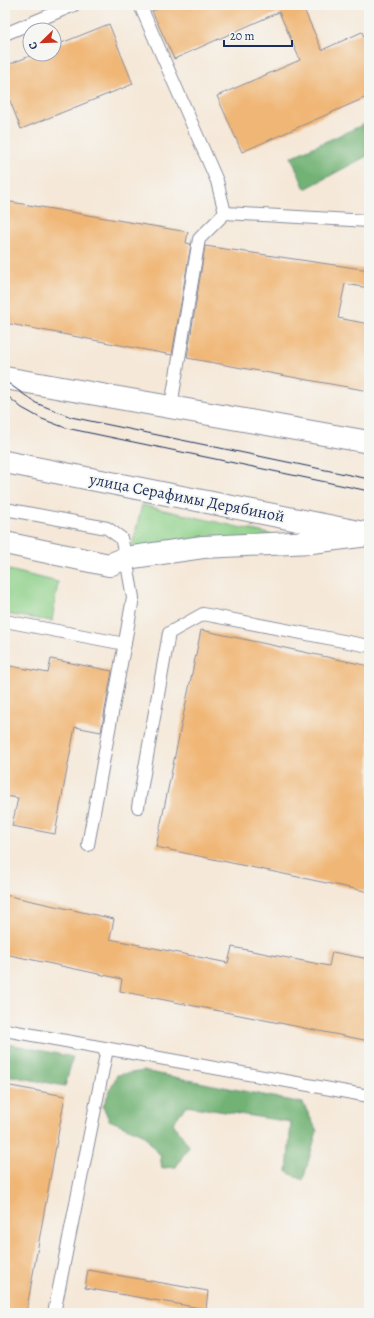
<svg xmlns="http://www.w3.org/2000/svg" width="374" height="1318" font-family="Alegreya,serif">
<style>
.green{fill:#8ed089;stroke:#548074}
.forest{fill:#72b275;stroke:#46706a}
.building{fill:#f0b675}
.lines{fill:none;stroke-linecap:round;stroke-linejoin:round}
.service-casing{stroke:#888c9b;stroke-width:14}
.minor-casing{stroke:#888c9b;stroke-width:24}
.primary-casing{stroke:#888c9b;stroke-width:24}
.service{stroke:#fff;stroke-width:12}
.minor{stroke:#fff;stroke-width:22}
.primary{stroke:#fff;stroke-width:22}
.tram{stroke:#1b2f5e;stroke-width:1}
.labels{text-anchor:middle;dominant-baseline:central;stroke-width:4;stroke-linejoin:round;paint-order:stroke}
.street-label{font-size:16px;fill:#1b2f5e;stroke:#f6f6f2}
</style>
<rect width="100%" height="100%" fill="#f6f6f2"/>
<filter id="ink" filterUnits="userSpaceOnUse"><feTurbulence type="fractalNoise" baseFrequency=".025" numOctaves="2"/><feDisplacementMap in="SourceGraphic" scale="8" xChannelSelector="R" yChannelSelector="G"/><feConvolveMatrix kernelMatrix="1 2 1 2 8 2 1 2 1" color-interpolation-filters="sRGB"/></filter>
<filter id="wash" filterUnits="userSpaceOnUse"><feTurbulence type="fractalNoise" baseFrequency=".012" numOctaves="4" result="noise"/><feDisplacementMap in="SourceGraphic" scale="16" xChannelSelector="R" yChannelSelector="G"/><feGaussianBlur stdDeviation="0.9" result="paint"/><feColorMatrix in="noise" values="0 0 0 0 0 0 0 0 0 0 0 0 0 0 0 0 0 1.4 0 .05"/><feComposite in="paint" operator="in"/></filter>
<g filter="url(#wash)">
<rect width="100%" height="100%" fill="#f5e8d8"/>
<g class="green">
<path d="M142,505l136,31 -147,14z"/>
<path d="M5,569l53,13 -6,39 -47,-7z"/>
</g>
<g class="forest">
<path d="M369,122v33l-64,34 -14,-32z"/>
<path d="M5,1043l68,14 -8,29 -60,-11z"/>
<path d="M144,1071l159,32 14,28 -14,49 -16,-8 4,-50 -105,-16 -13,17 16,23 -13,21 -14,1 -2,-13 -17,-21 -34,-14 -6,-14 14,-31z"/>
</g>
<g id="blocks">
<g class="building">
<path d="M166,5h136l20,45 40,-18 7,16v48l-127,56 -25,-56 83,-36 -21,-48 -105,47 -22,-48z"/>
<path d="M109,24l24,60 -112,45 -16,-41v-22l30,-12h19v-8z"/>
<path d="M5,201l183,31 -2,11 5,1 -19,111 -167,-32z"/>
<path d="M205,246l164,24v18l-24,-4 -7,34 31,6v67l-182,-33z"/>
<path d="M201,630l168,36v226l-213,-45z"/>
<path d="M51,659l61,12 -11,61 -26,-5 -20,107 -43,-8 6,-28 -13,-2v-131l43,8z"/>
<path d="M5,895l109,24 -4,20 118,24 4,-16 97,19 3,-14 37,7v82l-249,-50 2,-12 -117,-25z"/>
<path d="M5,1085l60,11 -39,217h-21z"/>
<path d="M88,1270l120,21 -2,18 -121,-21z"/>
</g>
</g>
</g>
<g filter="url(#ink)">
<use href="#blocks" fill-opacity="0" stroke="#888c9b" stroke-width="1"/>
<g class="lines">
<g class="service-casing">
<g id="service">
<path d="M140,5l77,176 8,32"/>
<path d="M5,34l69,-29"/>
<path d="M171,406l28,-167 26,-26 144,8"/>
<path d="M5,509l102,19 14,10 5,20 7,40 -45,247"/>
<path d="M5,621l120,23"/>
<path d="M138,807l31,-174 34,-19 166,32"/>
<path d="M5,1030l364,66"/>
<path d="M54,1313l53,-264"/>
</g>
</g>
<g class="minor-casing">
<path id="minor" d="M5,543l104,22 17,-7 77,-11 109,-5 56,-7"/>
</g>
<g class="primary-casing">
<g id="primary">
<path d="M5,378l364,64"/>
<path d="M5,462l364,72"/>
</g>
</g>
<use href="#service" class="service"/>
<use href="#minor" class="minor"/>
<use href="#primary" class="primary"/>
<g class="tram">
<path d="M5,381l31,22 35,14 298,62"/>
<path d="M5,394l17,14 20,11 24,9 303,63"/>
</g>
</g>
</g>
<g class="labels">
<g class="street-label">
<text transform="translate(187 498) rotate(11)">улица Серафимы Дерябиной</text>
</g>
</g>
<rect width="374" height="1318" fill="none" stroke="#f6f6f2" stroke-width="20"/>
<g transform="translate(42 42) rotate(247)"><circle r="19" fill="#f6f6f2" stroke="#9ea6b7"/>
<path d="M0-3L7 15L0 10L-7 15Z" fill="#c8321e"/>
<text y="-6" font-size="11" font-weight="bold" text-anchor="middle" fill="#1b2f5e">С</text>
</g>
<path d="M224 40v6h68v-6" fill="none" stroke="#1b2f5e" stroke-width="2"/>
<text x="230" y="40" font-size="12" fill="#1b2f5e" stroke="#f6f6f2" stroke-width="3" paint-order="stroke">20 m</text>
</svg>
